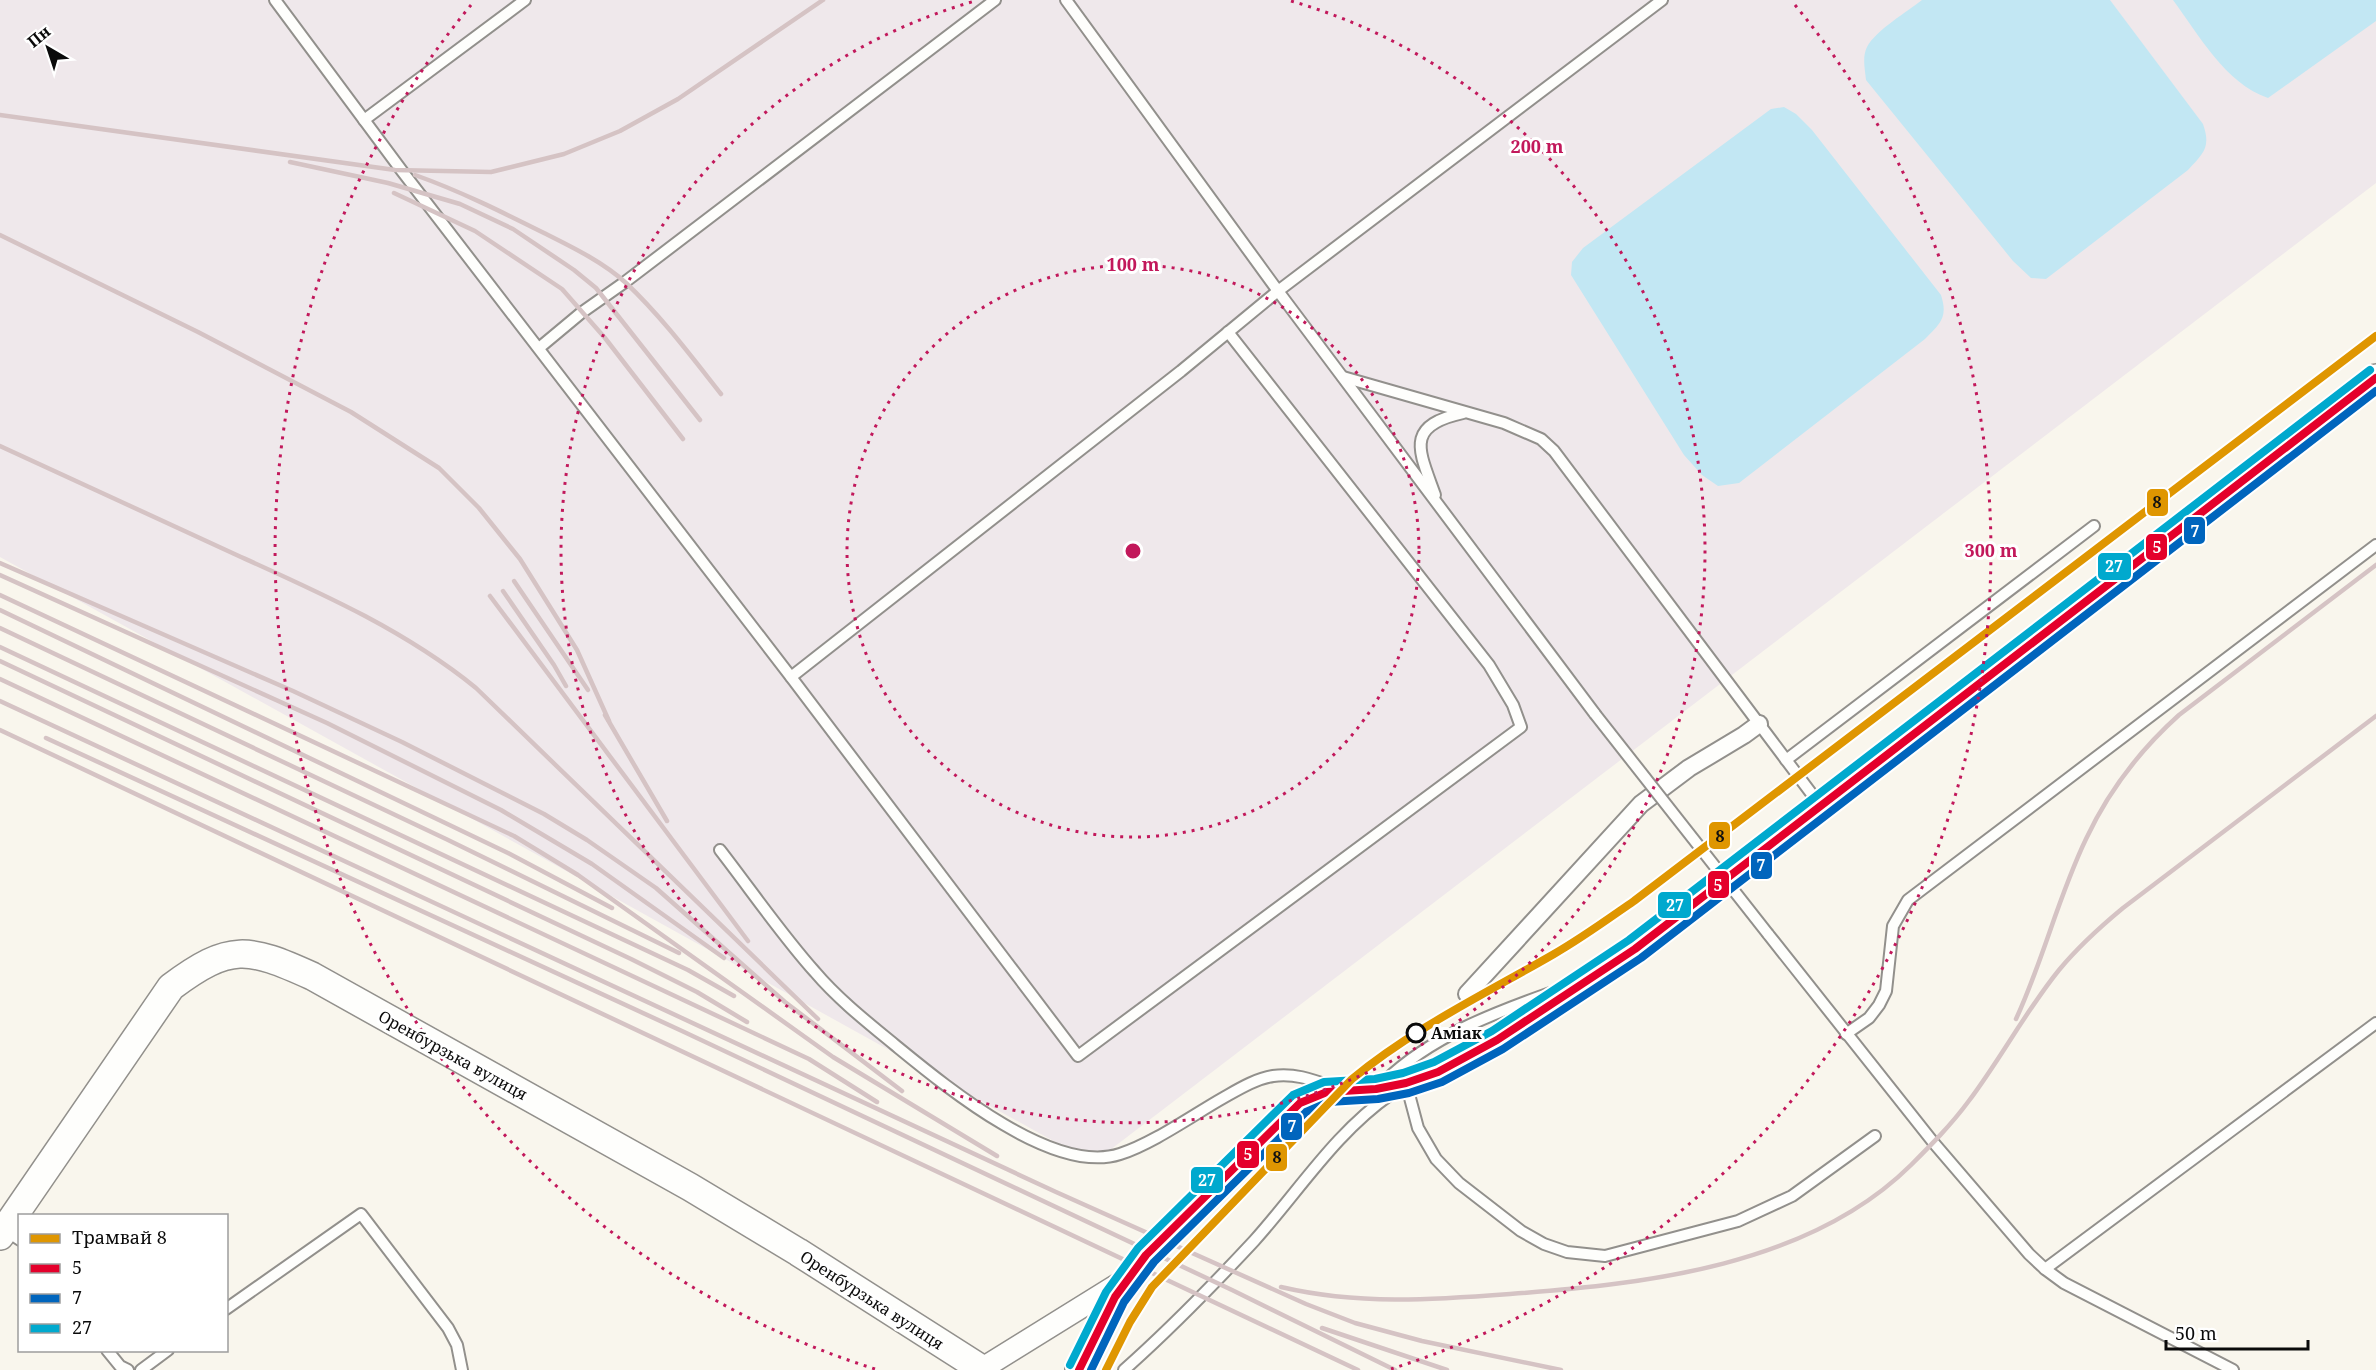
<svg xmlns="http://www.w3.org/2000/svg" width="2376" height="1370" font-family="'Noto Serif',serif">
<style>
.industrial{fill:#efe8eb}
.water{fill:#c2e7f3}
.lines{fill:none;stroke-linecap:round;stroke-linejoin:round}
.service-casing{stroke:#92908c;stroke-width:14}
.pedestrian-casing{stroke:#92908c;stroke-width:20}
.minor-casing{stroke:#92908c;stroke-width:24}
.tertiary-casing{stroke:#92908c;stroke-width:30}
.service{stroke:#fefefc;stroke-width:10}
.pedestrian{stroke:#fefefc;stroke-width:16}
.minor{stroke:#fefefc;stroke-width:21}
.tertiary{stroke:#fefefc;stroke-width:27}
.rail{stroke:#d5c3c4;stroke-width:4.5}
.service-bridge-casing{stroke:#92908c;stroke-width:14;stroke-linecap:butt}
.service-bridge{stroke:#fefefc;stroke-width:10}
.bus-1-casing{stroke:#fff;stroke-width:12}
.bus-2-casing{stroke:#fff;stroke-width:12}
.bus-3-casing{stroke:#fff;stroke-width:12}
.bus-1{stroke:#e4002b;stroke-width:8}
.bus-2{stroke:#0065bd;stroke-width:8}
.bus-3{stroke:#00a9ce;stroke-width:8}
.tram-1-casing{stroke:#fff;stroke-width:12}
.tram-1{stroke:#df9601;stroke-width:8}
.ring{fill:none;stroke:#c2185b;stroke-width:3;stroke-dasharray:3 6}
.stop-dot{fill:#fff;stroke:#0a0a0a;stroke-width:3}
.labels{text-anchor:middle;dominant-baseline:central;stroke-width:6;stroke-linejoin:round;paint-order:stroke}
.stop-label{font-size:16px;font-weight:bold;fill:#0a0a0a;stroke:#fff;text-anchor:start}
.street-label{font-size:16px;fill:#0a0a0a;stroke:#fff}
.centre{fill:#c2185b;stroke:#fff;stroke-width:3}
.ring-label{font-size:18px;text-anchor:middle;font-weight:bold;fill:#c2185b;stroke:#fff;stroke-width:6;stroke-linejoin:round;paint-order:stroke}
.line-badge{stroke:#fff;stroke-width:2}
.badge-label{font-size:16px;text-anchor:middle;font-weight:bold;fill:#fff}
.pale-badge-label{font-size:16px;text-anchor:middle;font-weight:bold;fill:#111}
</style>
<rect width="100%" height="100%" fill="#f9f6ed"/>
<path class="industrial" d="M0,0h2376v183l-1283,980 -1093,-606z"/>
<g class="water">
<path d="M1922,0h188l93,124c8,23 1,29 -15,46l-142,109 -15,-1 -18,-17 -147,-181c-1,-11 -4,-23 1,-33 9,-17 40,-35 55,-47z"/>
<path d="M2173,0h203v21l-108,77c-43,-15 -69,-63 -95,-98z"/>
<path d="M1784,107l12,7 16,16 129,165c7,22 0,28 -16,44l-186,144 -21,3 -16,-11 -18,-20 -113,-180 1,-13 11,-14 188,-139z"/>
</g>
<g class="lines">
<g class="service-casing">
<g id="service">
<path d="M275,0l127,171 389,506 287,379 443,-329 -8,-22 -24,-40 -261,-333"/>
<path d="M1066,0l212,291 317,423"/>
<path d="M364,120l161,-120"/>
<path d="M539,348l42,-35 44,-31 370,-282"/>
<path d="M1343,377l161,46 37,16 13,12 266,354"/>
<path d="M1435,495c-16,-45 -31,-69 28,-82"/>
<path d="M791,677l390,-306 97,-80 384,-291"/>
<path d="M1786,760l308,-234"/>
<path d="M720,850c31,40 61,84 95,122 23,27 52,50 80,73 49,40 158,131 225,109 32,-10 73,-39 103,-56 16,-9 32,-19 50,-22 20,-3 38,3 57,10"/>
<path d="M1768,934l165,208 96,112 16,15 19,14 169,87"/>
<path d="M1846,1034l23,-16 10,-13 7,-14 7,-65 15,-26 468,-355"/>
<path d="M1385,1081c46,-44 106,-67 165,-88"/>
<path d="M1406,1083l12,45 18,31 23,24 62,48 23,13 23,8 38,4 133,-35 54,-25 83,-60"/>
<path d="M5,1230l15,10"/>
<path d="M2045,1269l331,-246"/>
<path d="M226,1309l135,-95 87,114 9,17 5,25"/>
<path d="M107,1350l13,16 8,4"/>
<path d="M141,1370l27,-20"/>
<path d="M1124,1370c45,-40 89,-85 130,-129 45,-50 81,-108 137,-147"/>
</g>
</g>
<g class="pedestrian-casing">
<path id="pedestrian" d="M1467,994l174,-190 48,-36 55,-33 15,-11"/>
</g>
<g class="minor-casing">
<path id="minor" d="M980,1370l145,-90"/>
</g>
<g class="tertiary-casing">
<g id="tertiary">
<path d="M0,1236l171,-249c59,-44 77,-40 141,-11l378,211 108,65 185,118"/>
<path d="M1079,1370l36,-73 31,-42 154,-152 27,-11 49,-3 30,-6 32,-11 59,-32 138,-91 741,-571"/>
</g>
</g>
<use href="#service" class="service"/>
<use href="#pedestrian" class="pedestrian"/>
<use href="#minor" class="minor"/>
<use href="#tertiary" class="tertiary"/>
<g class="rail">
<path d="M0,115l395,55 96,2 73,-18 56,-23 58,-32 145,-99"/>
<path d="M290,162l98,21 72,21 53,25 61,41 22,18 104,132"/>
<path d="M415,175c45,16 87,37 129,58 28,14 59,29 82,50 35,33 65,73 95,111"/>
<path d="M394,193l81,38 87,58 43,49 78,101"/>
<path d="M0,235l198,97 153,80 88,56 40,40 41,51 57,91 32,71"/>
<path d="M0,446c80,37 161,74 241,111 82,37 165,74 235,131l342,331"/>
<path d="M0,563l293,128 109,51 142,72 43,26 69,48 129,114 117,89"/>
<path d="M0,575l327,148 174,87 91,54 132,94"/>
<path d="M514,581l74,109"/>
<path d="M503,591l51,74 12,21"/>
<path d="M0,595l514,241 64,39 255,182 164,99"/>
<path d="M490,596l258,345"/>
<path d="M0,610l508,243 104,55"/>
<path d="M0,628l446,211 233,114"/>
<path d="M0,647l688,323 46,26"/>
<path d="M0,661l631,298 66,33 50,30"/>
<path d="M0,679l809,380 68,43"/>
<path d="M0,701l1056,491 250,112 49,19 67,18 139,29"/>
<path d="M605,715l62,106"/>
<path d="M0,730l1358,640"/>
<path d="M46,738l636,293 550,259 163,80"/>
<path d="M2016,1019c27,-58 42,-122 70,-180 22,-47 54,-89 93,-124l197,-150"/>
<path d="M1281,1287c77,18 150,13 229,7 136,-10 299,-28 401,-129 20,-20 40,-40 57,-63 32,-42 57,-90 91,-132 19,-23 41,-43 64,-62l253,-192"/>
<path d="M1322,1328l125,42"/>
</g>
<g class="service-bridge-casing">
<path id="service-bridge" d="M1595,714l173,220"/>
</g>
<use href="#service-bridge" class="service-bridge"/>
<g class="bus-1-casing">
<path id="bus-1" d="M1079,1370l36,-73 31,-42 154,-152 27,-11 49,-3 30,-6 32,-11 59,-32 138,-91 741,-571"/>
</g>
<g class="bus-2-casing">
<path id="bus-2" d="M1091,1370l33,-68 30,-40 152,-150 23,-10 49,-3 31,-6 33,-11 61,-33 138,-91 735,-567"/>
</g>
<g class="bus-3-casing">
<path id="bus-3" d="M1070,1365l36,-73 32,-44 155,-153 31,-13 51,-3 28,-6 31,-11 58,-31 137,-91 741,-570"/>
</g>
<use href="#bus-1" class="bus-1"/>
<use href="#bus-2" class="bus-2"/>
<use href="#bus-3" class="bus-3"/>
<g class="tram-1-casing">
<path id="tram-1" d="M1106,1370l24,-48 22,-35 200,-208c62,-51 133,-85 202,-125 28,-16 54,-35 80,-53l742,-565"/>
</g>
<use href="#tram-1" class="tram-1"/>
</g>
<g class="ring">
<circle cx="1133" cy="551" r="286"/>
<path d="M1291 1A572 572 0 1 1 975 1"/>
<path d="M875 1369A858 858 0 0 1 471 5M1795 5A858 858 0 0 1 1391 1369"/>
</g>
<circle class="stop-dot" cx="1416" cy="1033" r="9"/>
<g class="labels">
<g class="stop-label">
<text x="1431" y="1033">Аміак</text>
</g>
<g class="street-label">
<text transform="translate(453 1055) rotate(29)">Оренбурзька вулиця</text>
<text transform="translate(872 1300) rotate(33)">Оренбурзька вулиця</text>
</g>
</g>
<circle cx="1133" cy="551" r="9" class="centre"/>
<g class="ring-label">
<text x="1537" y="153">200 m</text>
<text x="1133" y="271">100 m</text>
<text x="1991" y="557">300 m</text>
</g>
<g class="line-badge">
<rect x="2146" y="488" width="23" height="29" rx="6" fill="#df9601"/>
<rect x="2183" y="516" width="23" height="29" rx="6" fill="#0065bd"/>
<rect x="2145" y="533" width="23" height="28" rx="6" fill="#e4002b"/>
<rect x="2097" y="552" width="35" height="29" rx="6" fill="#00a9ce"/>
<rect x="1708" y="821" width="23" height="29" rx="6" fill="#df9601"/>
<rect x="1750" y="851" width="23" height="29" rx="6" fill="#0065bd"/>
<rect x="1707" y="870" width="23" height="29" rx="6" fill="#e4002b"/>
<rect x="1657" y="891" width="35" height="28" rx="6" fill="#00a9ce"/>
<rect x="1280" y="1112" width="23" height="29" rx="6" fill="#0065bd"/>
<rect x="1236" y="1140" width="24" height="29" rx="6" fill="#e4002b"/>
<rect x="1265" y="1143" width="23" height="29" rx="6" fill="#df9601"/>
<rect x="1190" y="1166" width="34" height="28" rx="6" fill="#00a9ce"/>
</g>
<g class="badge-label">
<text x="2195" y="537">7</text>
<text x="2157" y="553">5</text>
<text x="2114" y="572">27</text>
<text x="1761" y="871">7</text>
<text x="1718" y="891">5</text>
<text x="1675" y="911">27</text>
<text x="1292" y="1132">7</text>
<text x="1248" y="1160">5</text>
<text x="1207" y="1186">27</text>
</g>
<g class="pale-badge-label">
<text x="2157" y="508">8</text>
<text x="1720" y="842">8</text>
<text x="1277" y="1163">8</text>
</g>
<rect x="18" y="1214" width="210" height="138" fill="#ffffff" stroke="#9d9d9d" stroke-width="1.5"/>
<rect x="30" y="1234" width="30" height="9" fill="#df9601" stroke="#9d9d9d" stroke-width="1.5"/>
<text x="72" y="1244" font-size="18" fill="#0a0a0a">Трамвай 8</text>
<rect x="30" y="1264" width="30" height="9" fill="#e4002b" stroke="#9d9d9d" stroke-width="1.5"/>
<text x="72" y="1274" font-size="18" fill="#0a0a0a">5</text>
<rect x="30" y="1294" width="30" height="9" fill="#0065bd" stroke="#9d9d9d" stroke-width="1.5"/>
<text x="72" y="1304" font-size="18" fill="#0a0a0a">7</text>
<rect x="30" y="1324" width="30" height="9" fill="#00a9ce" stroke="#9d9d9d" stroke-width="1.5"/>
<text x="72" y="1334" font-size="18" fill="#0a0a0a">27</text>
<g transform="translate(48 48) rotate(321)" stroke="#ffffff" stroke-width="4.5" paint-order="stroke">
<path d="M0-4.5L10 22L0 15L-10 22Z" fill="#0a0a0a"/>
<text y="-9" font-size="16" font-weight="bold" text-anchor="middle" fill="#0a0a0a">Пн</text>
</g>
<path d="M2166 1340v9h142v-9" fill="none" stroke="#0a0a0a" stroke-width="3"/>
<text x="2175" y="1340" font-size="18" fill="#0a0a0a" stroke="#ffffff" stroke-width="4.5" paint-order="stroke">50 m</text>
</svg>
